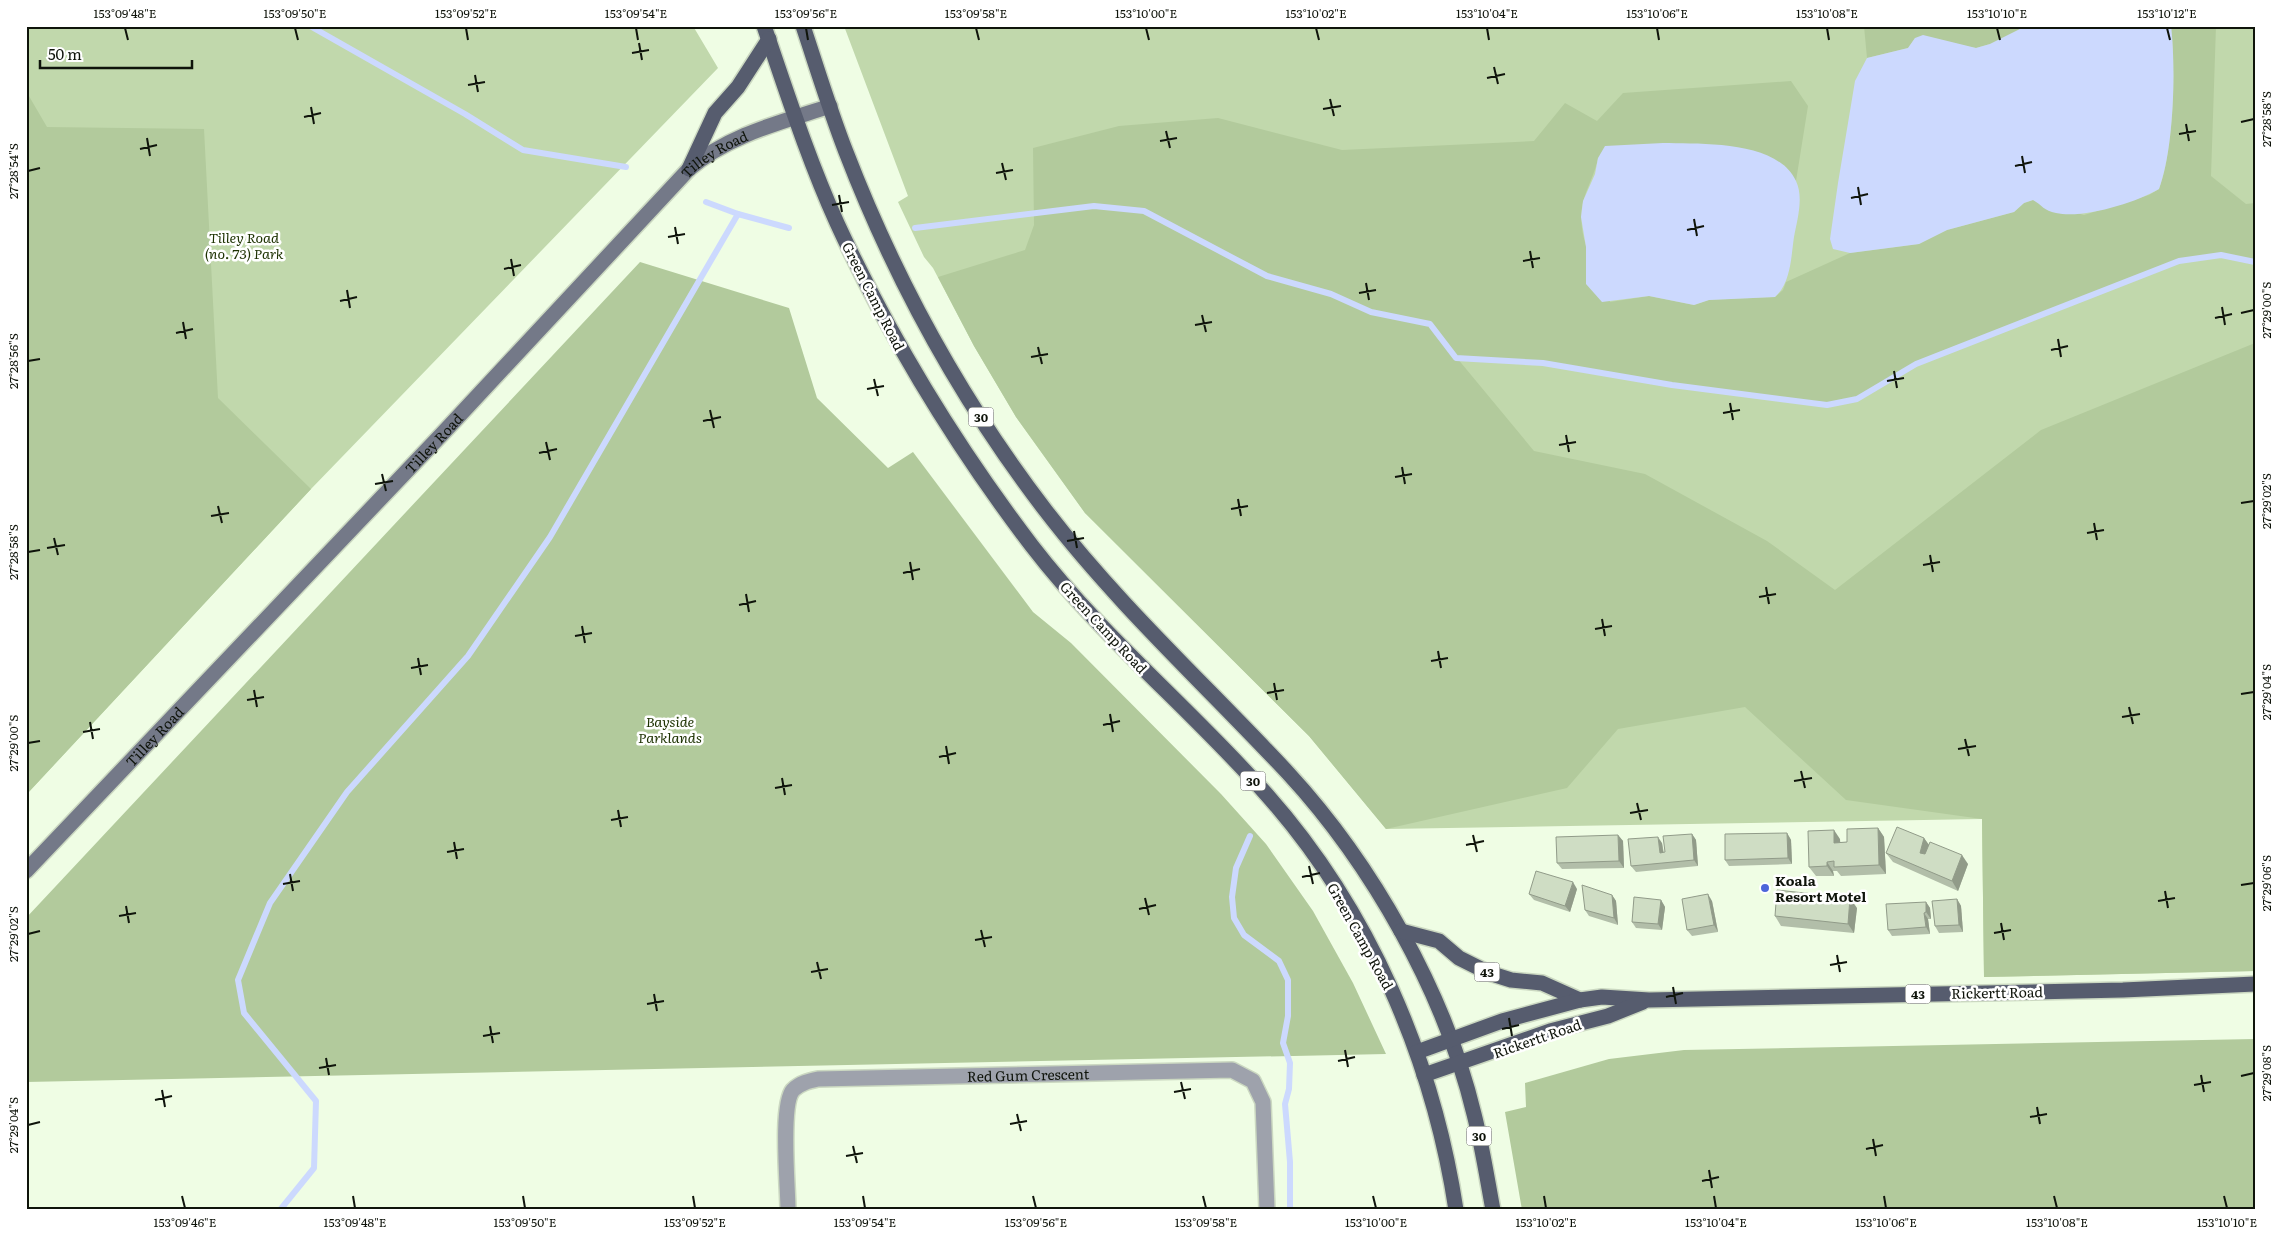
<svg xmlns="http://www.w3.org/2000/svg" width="2281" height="1236" font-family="Literata,serif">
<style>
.green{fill:#c1d8ac}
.forest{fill:#b2ca9c}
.water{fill:#ccd9fe}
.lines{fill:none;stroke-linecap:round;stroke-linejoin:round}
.stream{stroke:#ccd9fe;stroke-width:6}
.street-casing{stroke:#cbd8c1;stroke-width:18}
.secondary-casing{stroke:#cbd8c1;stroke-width:18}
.primary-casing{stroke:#cbd8c1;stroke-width:18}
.street{stroke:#9ea2ac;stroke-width:15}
.secondary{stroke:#747988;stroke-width:15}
.primary{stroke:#565c6e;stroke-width:15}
.wall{fill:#b2bea9}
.shaded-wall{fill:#919b89}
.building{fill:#cfddc4;stroke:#919b89}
.ticks{fill:none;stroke:#0f140b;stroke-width:2}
.poi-dot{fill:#4d65da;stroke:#fff;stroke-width:2}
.labels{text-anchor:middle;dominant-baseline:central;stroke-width:5;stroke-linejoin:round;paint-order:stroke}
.shield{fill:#fff;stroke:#575a54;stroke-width:1}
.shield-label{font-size:12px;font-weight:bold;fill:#0f140b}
.street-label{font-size:14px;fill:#0f140b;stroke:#fff}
.park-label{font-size:14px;font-style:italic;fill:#1c3100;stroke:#fff}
.poi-label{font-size:14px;font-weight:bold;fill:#0f140b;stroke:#fff;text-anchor:start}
.neatline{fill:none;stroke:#0f140b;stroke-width:2}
.ticks-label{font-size:12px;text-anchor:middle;fill:#0f140b}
</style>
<rect width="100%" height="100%" fill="#effde4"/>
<g class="green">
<path d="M26,26h667l25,42 -407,421 -285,306z"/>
<path d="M844,26h1411v945l-271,6 -2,-158 -596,10 -77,-93 -224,-223 -69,-96 -42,-71 -41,-78 -9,-11 -26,-55 10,-6z"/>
</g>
<g class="forest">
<path d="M1864,26h162l-36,18 -14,4 -61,-10 -7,10 -41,10z"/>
<path d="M2171,26h45l-5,150 35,28 9,-1v59l-34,-7 -42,6 -263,103 -59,35 -30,6 -155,-20 -129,-22 -86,-5 77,93 111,23 122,67 68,49 206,-160 214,-87v628l-271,6 -2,-158 -136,-19 -101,-93 -127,22 -51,59 -181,41 -77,-93 -224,-223 -69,-96 -42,-71 -36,-69 87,-27 9,-25 -1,-77 86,-22 99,-8 124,32 192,-9 31,-38 32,18 26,-28 168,-12 17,25 -12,75 -12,-16 -186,-7c-3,16 -11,29 -15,44 -8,35 14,69 27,100l39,-6 45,9 15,-5 66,-3 8,-7 3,-8 64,-29 69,-9 28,-14 67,-18 10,-9 9,-3 51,15 65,-20 10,-6c15,-39 17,-121 12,-163z"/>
<path d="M26,91l21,36 157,2 14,269 93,91 -285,306z"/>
<path d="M640,262l149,46 28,90 71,70 25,-16 120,160 38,31 150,151 45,50 47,67 40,72 33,71 -1360,28v-164z"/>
<path d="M2255,1039v171h-733l-17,-98 21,-5 -1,-24 84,-24 75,-9z"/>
</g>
<g class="water">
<path d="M2026,26h145c5,42 3,123 -12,163 -24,14 -76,30 -103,24 -12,-2 -14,-8 -23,-13l-9,3 -10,9 -67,18 -28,14 -69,9 -17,-4 -3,-10 8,-56 17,-102 12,-23 41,-10 7,-10 8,-3 53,13 14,-4z"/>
<path d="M1663,143c38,1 114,-3 133,38 8,17 1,39 -2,56 -3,20 -3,46 -19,60l-66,3 -15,5 -45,-9 -47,6 -16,-18v-37l-5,-30 2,-16 12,-27 3,-16 7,-12z"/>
</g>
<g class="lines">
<g class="stream">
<path d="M310,26l155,88 58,36 103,17"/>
<path d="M706,202l32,12 51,14"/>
<path d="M915,228l179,-22 50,5 123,65 64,18 40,18 59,12 26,34 87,5 129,22 155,20 30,-6 59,-35 263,-103 42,-6 34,7"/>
<path d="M1250,836l-14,32 -4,29 2,21 10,17 35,26 9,19v36l-5,27 7,20 -1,26 -4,15 5,58v48"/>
<path d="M280,1210l34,-42 2,-67 -72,-88 -6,-33 32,-77 77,-111 121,-136 82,-119 188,-323"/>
</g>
<g class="street-casing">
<g id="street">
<path id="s1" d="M788,1210c0,-23 -8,-105 5,-120 7,-7 16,-9 25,-11l414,-9 21,11 10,21 4,108"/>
</g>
</g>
<g class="secondary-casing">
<g id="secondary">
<path id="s2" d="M26,871l417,-438 246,-264c39,-34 93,-47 141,-63"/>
</g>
</g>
<g class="primary-casing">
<g id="primary">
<path d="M764,26c23,67 44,133 73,197 53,115 118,222 195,323 70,91 159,163 235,249 102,115 166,264 189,415"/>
<path d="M803,26c14,42 27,85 43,126 49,127 117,251 200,359 73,95 161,175 242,262 84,91 157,220 186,341 8,31 13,64 19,96"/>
<path d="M689,169l26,-56 23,-26 31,-48"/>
<path d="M1401,931l38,10 20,17 30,15 22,7 31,3 38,17"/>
<path d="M1417,1052l85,-31 78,-21 22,-3 47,3 474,-10 132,-6"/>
<path d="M1424,1075l126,-44 58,-15 35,-14"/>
</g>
</g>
<use href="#street" class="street"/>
<use href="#secondary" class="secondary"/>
<use href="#primary" class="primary"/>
</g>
<g class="wall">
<path d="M1878,828l6,9 2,37 -45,2 -4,-5h-4l1,5h-18l-7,-9 31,-28v3h7z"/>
<path d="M1787,833l4,7 1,24 -63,2 -4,-6z"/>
<path d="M1692,834l4,6 2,26 -62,6 -5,-6 31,-23 2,10 1,-1z"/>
<path d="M1618,835l5,6 1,27 -62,1 -5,-6z"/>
<path d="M1924,838l5,7 39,19 -10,27 -65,-29 -7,-9z"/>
<path d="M1577,889l-7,23 -36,-12 -5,-6z"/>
<path d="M1612,895l4,6 2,24 -29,-9 -4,-6z"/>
<path d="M1957,899l4,7 2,26 -24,1 -4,-7z"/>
<path d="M1661,900l4,7 -3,23 -26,-2 -4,-6z"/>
<path d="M1712,901l6,31 -26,4 -5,-6z"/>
<path d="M1926,902l4,6 1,11h-3l2,15 -38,2 -4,-6z"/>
<path d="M1857,908l-3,25 -73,-7 -6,-10z"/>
</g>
<g class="shaded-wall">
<path d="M1878,828l6,9 2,37 -7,-9z"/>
<path d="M1834,830l6,9 1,13 -7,-9z"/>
<path d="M1787,833l4,7 1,24 -4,-6z"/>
<path d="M1692,834l4,6 2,26 -4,-6z"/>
<path d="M1618,835l5,6 1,27 -5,-7z"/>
<path d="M1658,837l4,6 2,16 -4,-6z"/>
<path d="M1924,838l7,10 -4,14 -7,-9z"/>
<path d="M1962,855l6,9 -10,27 -6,-10z"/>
<path d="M1827,862l6,9 1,5 -7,-10z"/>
<path d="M1573,882l4,7 -7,23 -5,-6z"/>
<path d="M1708,894l4,7 6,31 -4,-7z"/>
<path d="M1612,895l4,6 2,24 -4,-7z"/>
<path d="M1850,898l7,10 -3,25 -6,-9z"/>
<path d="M1957,899l4,7 2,26 -4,-7z"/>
<path d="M1661,900l4,7 -3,23 -4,-6z"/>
<path d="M1926,902l4,6 1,11 -5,-7z"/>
<path d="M1924,913l4,6 2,15 -4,-7z"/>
</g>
<g class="building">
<path d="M1897,827l27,11 -4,15 5,1 5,-12 32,13 -10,26 -66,-28z"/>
<path d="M1878,828l1,37 -45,2v-6l-7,1v4l-18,1 -1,-36 26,-1v13l13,-1v-13z"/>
<path d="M1787,833l1,25 -63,2v-26z"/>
<path d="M1692,834l2,26 -63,6 -3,-27 30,-2 2,16 5,-1 -2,-16z"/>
<path d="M1618,835l1,26 -62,2 -1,-26z"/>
<path d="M1536,871l37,11 -8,24 -36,-12z"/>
<path d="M1582,885l30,10 2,23 -29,-8z"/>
<path d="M1777,890l73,8 -2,26 -73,-8z"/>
<path d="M1708,894l6,31 -27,5 -5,-31z"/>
<path d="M1634,897l27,3 -3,24 -26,-2z"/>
<path d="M1957,899l2,26 -24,1 -3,-25z"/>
<path d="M1926,902v10l-2,1 2,14 -38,3 -2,-26z"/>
</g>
<path class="ticks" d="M125,28l3,12M295,28l3,12M466,28l2,12M636,28l2,12M806,28l2,12M976,28l3,12M1146,28l3,12M1316,28l3,12M1487,28l2,12M1657,28l2,12M1827,28l2,12M1997,28l3,12M2167,28l3,12M639,43l3,17M632,53l17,-3M1494,67l4,17M475,75l3,17M1487,78l18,-4M468,85l17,-3M1330,99l4,17M311,107l3,17M1323,109l18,-3M304,117l17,-4M2241,122l13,-3M2186,124l3,17M1166,131l4,17M2179,134l17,-3M147,138l3,18M1160,141l17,-3M140,149l17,-4M2022,156l3,17M1002,163l4,17M2015,166l17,-4M28,171l12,-3M996,173l17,-3M1858,187l3,18M839,195l3,17M1851,198l17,-4M832,205l17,-3M1694,219l3,17M675,227l3,17M1687,230l17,-4M668,237l17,-3M1530,251l3,17M511,259l3,17M1523,261l17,-3M504,269l17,-4M1366,283l3,17M347,290l3,18M1359,293l17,-3M340,301l17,-4M2222,307l3,18M2241,313l13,-3M1202,315l4,17M2215,318l17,-4M183,322l3,17M1195,325l17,-3M176,333l17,-4M2058,339l3,18M1038,347l4,17M2051,350l17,-4M1031,357l17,-3M28,361l12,-2M1894,371l3,17M874,379l4,17M1887,381l17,-3M867,389l17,-3M1730,403l3,17M710,410l4,18M1723,413l17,-3M703,421l18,-4M1566,435l3,17M546,442l4,18M1559,445l17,-3M539,453l18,-4M1402,467l3,17M382,474l4,17M1395,477l17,-3M375,484l18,-3M1238,499l3,17M2241,503l13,-2M218,506l4,17M1231,509l17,-3M211,516l18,-3M2094,523l3,17M1074,531l3,17M2087,533l17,-3M54,538l4,17M1067,541l17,-3M47,548l18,-3M28,552l12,-2M1930,555l3,17M910,562l3,18M1923,565l17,-3M903,573l17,-4M1766,587l3,17M746,594l3,18M1759,597l17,-3M739,605l17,-4M1602,619l3,17M582,626l3,17M1595,629l17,-3M575,636l17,-3M1438,651l3,17M418,658l3,17M1431,661l17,-3M411,668l17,-3M1274,683l3,17M254,690l3,17M1267,693l17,-3M2241,694l13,-2M247,700l17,-3M2129,707l4,17M1110,714l3,18M2122,717l18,-3M90,722l3,17M1103,725l17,-4M83,732l17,-3M1965,739l4,17M28,743l12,-2M946,746l3,18M1958,749l18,-3M939,757l17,-4M1801,771l4,17M782,778l3,17M1794,781l18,-3M775,788l17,-3M1637,803l4,17M618,810l3,17M1630,813l18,-3M611,820l17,-3M1473,835l4,17M454,842l3,17M1466,845l18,-4M447,852l17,-3M1309,866l4,18M290,874l3,17M1302,877l18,-4M283,884l17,-3M2241,885l13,-2M2165,891l3,17M1145,898l4,17M2158,901l17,-3M126,906l3,17M1139,909l17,-4M119,916l17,-3M2001,923l3,17M981,930l4,17M1994,933l17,-3M28,934l12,-3M975,940l17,-3M1837,955l3,17M817,962l4,17M1830,965l17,-3M811,972l17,-3M1673,987l3,17M654,994l3,17M1666,997l17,-4M647,1004l17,-3M1509,1018l3,18M490,1026l3,17M1502,1029l17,-4M483,1036l17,-3M1345,1050l3,17M326,1058l3,17M1338,1061l17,-4M319,1068l17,-3M2201,1075l3,17M2241,1076l13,-3M1181,1082l4,17M2194,1085l17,-3M162,1090l3,17M1174,1092l17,-3M155,1100l17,-4M2037,1107l3,17M1017,1114l4,17M2030,1117l17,-3M1010,1124l17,-3M28,1125l12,-3M1873,1139l3,17M853,1146l4,17M1866,1149l17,-4M846,1156l17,-3M1709,1170l3,18M1702,1181l17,-4M182,1196l3,12M353,1196l2,12M523,1196l2,12M693,1196l2,12M863,1196l2,12M1033,1196l3,12M1203,1196l3,12M1373,1196l3,12M1544,1196l2,12M1714,1196l2,12M1884,1196l2,12M2054,1196l3,12M2224,1196l3,12"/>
<circle class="poi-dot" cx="1765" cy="888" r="5"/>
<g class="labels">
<g class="shield">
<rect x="968.5" y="407.5" width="25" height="19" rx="4"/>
<rect x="1240.5" y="771.5" width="25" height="19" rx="4"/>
<rect x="1474.5" y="962.5" width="25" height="19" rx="4"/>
<rect x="1905.5" y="984.5" width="25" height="19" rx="4"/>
<rect x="1466.5" y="1126.5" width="25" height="19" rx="4"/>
</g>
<g class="shield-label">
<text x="981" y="417">30</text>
<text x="1253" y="781">30</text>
<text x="1487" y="972">43</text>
<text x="1918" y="994">43</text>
<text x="1479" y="1136">30</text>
</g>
<g class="street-label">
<text stroke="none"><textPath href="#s2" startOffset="995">Tilley Road</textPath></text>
<text transform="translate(874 296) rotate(63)">Green Camp Road</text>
<text stroke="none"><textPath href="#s2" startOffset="591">Tilley Road</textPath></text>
<text transform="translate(1104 627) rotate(47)">Green Camp Road</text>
<text stroke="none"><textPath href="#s2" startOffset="186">Tilley Road</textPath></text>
<text transform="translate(1361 936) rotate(61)">Green Camp Road</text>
<text transform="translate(1997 992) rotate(-1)">Rickertt Road</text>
<text transform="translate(1537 1038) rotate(-19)">Rickertt Road</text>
<text stroke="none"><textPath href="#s1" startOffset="359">Red Gum Crescent</textPath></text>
</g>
<g class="park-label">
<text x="244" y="237">Tilley Road<tspan x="244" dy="16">(no. 73) Park</tspan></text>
<text x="670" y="721">Bayside<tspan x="670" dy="16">Parklands</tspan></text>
</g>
<g class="poi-label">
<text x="1775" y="880">Koala<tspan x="1775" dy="16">Resort Motel</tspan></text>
</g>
</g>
<rect width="2281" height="1236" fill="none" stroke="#ffffff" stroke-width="55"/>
<path d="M40 60v8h152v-8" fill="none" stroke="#0f140b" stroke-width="2.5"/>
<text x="48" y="60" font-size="15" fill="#0f140b" stroke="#ffffff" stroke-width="4" paint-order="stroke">50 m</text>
<rect x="28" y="28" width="2226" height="1180" class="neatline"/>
<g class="ticks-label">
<text x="125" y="18">153°09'48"E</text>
<text x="295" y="18">153°09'50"E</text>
<text x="466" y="18">153°09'52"E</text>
<text x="636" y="18">153°09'54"E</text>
<text x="806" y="18">153°09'56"E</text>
<text x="976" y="18">153°09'58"E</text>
<text x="1146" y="18">153°10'00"E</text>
<text x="1316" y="18">153°10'02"E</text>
<text x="1487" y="18">153°10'04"E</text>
<text x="1657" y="18">153°10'06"E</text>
<text x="1827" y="18">153°10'08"E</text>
<text x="1997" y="18">153°10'10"E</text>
<text x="2167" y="18">153°10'12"E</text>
<text transform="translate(2267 119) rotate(-90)" y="4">27°28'58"S</text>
<text transform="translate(14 171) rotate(-90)" y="4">27°28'54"S</text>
<text transform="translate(2267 310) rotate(-90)" y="4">27°29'00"S</text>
<text transform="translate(14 361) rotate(-90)" y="4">27°28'56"S</text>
<text transform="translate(2267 501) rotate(-90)" y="4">27°29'02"S</text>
<text transform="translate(14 552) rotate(-90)" y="4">27°28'58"S</text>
<text transform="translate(2267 692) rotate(-90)" y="4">27°29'04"S</text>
<text transform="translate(14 743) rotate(-90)" y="4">27°29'00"S</text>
<text transform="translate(2267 883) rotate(-90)" y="4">27°29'06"S</text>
<text transform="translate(14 934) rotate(-90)" y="4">27°29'02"S</text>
<text transform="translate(2267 1073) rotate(-90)" y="4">27°29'08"S</text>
<text transform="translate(14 1125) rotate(-90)" y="4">27°29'04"S</text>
<text x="185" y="1227">153°09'46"E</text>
<text x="355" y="1227">153°09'48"E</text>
<text x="525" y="1227">153°09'50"E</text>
<text x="695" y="1227">153°09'52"E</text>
<text x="865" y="1227">153°09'54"E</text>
<text x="1036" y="1227">153°09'56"E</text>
<text x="1206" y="1227">153°09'58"E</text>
<text x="1376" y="1227">153°10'00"E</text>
<text x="1546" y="1227">153°10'02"E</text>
<text x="1716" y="1227">153°10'04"E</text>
<text x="1886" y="1227">153°10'06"E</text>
<text x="2057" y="1227">153°10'08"E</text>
<text x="2227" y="1227">153°10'10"E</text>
</g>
</svg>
